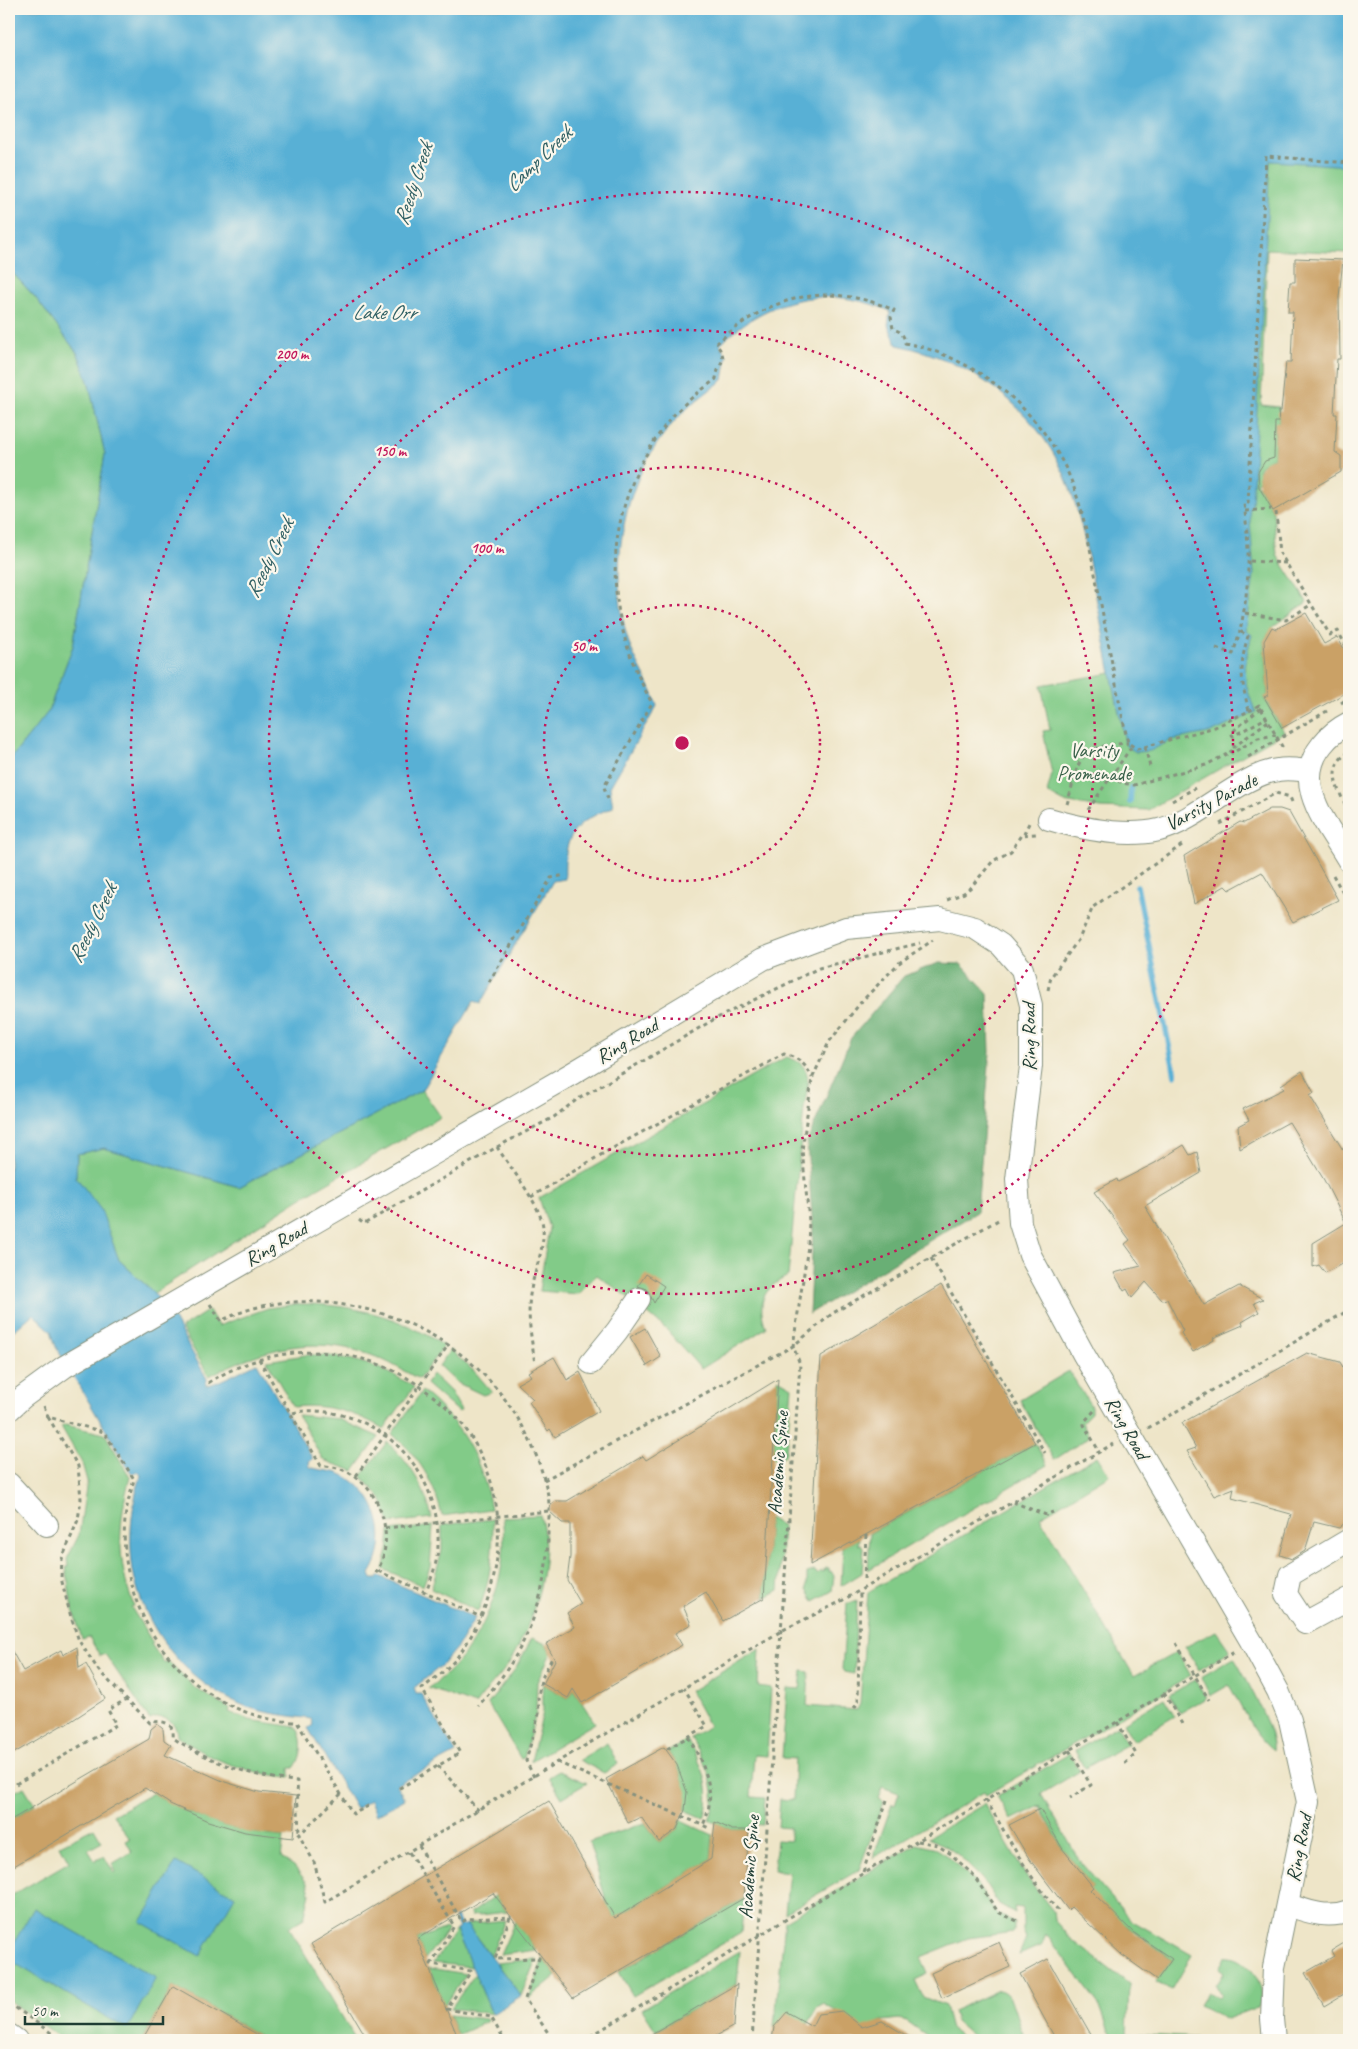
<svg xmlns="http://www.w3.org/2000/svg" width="1358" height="2049" font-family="Caveat,sans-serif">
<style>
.green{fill:#82cb88;stroke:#50845e}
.forest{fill:#69af74;stroke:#447654}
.water{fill:#58b0d5;stroke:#3c7684}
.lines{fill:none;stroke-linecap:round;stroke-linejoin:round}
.stream{stroke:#58b0d5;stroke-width:5.5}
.building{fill:#caa166}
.minor-casing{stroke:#86917e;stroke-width:24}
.path{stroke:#86917e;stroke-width:3;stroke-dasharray:4 4;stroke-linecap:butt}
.minor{stroke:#fff;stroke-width:22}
.ring{fill:none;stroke:#c2185b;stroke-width:2.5;stroke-dasharray:2.5 5}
.labels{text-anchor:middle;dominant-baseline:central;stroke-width:4.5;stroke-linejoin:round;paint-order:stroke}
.park-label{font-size:20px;fill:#386049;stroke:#fbf7ec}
.street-label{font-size:20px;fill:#1f3d34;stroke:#fbf7ec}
.water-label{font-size:21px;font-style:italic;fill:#306064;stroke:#fbf7ec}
.centre{fill:#c2185b;stroke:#fbf7ec;stroke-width:2.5}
.ring-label{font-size:15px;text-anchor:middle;font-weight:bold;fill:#c2185b;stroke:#fbf7ec;stroke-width:4.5;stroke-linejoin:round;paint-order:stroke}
</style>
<rect width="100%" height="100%" fill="#fbf7ec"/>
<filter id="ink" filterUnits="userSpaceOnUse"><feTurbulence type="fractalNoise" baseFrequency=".02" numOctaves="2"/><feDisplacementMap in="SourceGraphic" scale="10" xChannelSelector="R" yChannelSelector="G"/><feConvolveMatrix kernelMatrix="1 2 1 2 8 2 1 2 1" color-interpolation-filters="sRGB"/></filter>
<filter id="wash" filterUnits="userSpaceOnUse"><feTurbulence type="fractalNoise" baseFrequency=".0096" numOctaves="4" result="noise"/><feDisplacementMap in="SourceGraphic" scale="20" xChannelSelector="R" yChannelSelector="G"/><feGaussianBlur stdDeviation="1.12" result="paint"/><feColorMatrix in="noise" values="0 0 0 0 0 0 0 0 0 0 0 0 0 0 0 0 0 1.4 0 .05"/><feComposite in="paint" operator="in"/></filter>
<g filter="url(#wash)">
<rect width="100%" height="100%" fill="#eee5c8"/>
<g class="green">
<path d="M1260,149l89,10v94l-82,-4 -6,156 18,2v15l-4,1 -1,35c-11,3 -19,10 -14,22l-4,2 17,29 4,44 30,47 -34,25 -9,14 4,54 -4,3 20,34 -136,78 -48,-2 -37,-6 -16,-9 5,-19 -9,-43 7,-1 -9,-45 77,-13 119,18z"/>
<path d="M9,269l26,28 43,57 10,27 17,73 -32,192 -25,66 -39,49z"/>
<path d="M786,1057c29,7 22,28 18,51l-16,168c-24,12 -32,25 -22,52l-65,41 -34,-39 -35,-30 -35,-25 -19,19 -39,-3 10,-63 -10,-30z"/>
<path d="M422,1090l19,27 -142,82 -145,94 -35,-33 -43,-83 1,-23 27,-6 135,39z"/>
<path d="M297,1304c50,-1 105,12 147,42l-25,33c-16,-8 -31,-18 -48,-24 -58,-21 -110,-6 -162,21l-28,-48 28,-18 9,16 50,-18z"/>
<path d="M450,1350l25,22 17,20 -9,3 -27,-13 -17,-16z"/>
<path d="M305,1355c39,-1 76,10 109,32l-30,42c-27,-16 -59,-26 -91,-22l-26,-46z"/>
<path d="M1069,1371l22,35v7l-9,9 7,15 -35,23 -34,-60z"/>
<path d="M432,1374l19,18 10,18 -3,2 -32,-28z"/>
<path d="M778,1379l14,8 -6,64 -1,5 -9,4 -3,-3z"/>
<path d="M422,1391c39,32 60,68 69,118l-49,7c-8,-34 -23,-60 -50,-82z"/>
<path d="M298,1415l40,4 41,18 -25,34 -31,-11z"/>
<path d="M65,1425l40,9 25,43c-12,44 -14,85 4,129l-3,1 22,36 -2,1 13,19 4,-1 27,26 35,21 -1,3 20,8 47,7c8,11 7,30 -2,41h-4v9c-39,-3 -82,-17 -113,-41 0,-15 -14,-23 -27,-16l-45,-66 -5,2 -11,-19 -7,2 -11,-36 -5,-36h2l-1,-8 12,-24 8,-54 -5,-18 -20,-35v-2z"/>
<path d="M387,1442c24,22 37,44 45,76l-42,5 -9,-25 -20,-22z"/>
<path d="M1035,1443l12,22 -179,105 2,-37z"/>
<path d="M1097,1456l12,19 -69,42 94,159 43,-24 14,24 -205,119 -2,-3 -111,66 19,-54 3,1 4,-12 -17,-6 -4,12 6,3 -25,68 -74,43 4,-41 -15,-2 3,-30 13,1v-13l-12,-1 2,-28 13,1 2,-41 -13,-1 5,-70 13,1 2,-18 7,1 -2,34 50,4 3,-6 8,-112z"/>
<path d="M540,1515c15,44 -8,113 -33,151 -10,14 -22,25 -32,39l-47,-17c51,-32 84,-111 74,-171z"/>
<path d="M769,1518l14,8 -4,64 -15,8z"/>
<path d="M493,1519c0,31 -2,64 -15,92l-47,-22 11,-38v-26z"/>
<path d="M433,1526l-3,41 -7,19 -40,-17 5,-19 2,-19z"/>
<path d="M859,1538l-1,7 3,-1 3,5 -2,24 -21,13 2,-39z"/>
<path d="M826,1568h3v4l2,-1 3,5 -2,15 -18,10 -7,-11v-17l8,-2 2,3 3,-3 3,1v-3l3,2z"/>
<path d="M857,1600l-3,74 -10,-2 -2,-3 5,-65z"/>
<path d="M1216,1631l14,20 -31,19 -14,-23z"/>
<path d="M532,1638l14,6 5,9 -14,29 -1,31 -12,45 -3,1 -33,-55 28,-36z"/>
<path d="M760,1649l-2,37 13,2 -4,68 -13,-1 -3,42 14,1 -2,27 -13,-1 -1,6h-17l-23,-10c13,-28 -5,-59 -18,-82l18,-12 -19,-35z"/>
<path d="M1234,1658c10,16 43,77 39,92 -21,-17 -31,-42 -44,-65l-19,11 -9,-19z"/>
<path d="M1195,1680l11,18 -26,15 -11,-18z"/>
<path d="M543,1684l25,14 5,-9 22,34 -64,38 12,-49z"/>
<path d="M1164,1698l11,18 -42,25 -10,-18z"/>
<path d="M1117,1726l11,18 -43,24 -10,-17z"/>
<path d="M687,1740c15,24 27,49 17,78l-19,-8c2,-22 -4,-40 -17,-58z"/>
<path d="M607,1743l11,21 -14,9 -25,-13z"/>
<path d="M1069,1754l11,17 -39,23 40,69 50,57 61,35 -20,35 -17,-8 17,-23 -88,-64 9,-8 -31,-39 -22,-42 -29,14 -14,-24z"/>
<path d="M559,1771l28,12 -25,15 -13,-21z"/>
<path d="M24,1787l11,18 -26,16v-26z"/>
<path d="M153,1793c40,26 83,39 131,44l-3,21 13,8 13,17 3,10 -6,25 -15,9 67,113h-89l-94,-54 -30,52 4,2h-83l-55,-40v-103l60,-35 -9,-17 34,-17 8,14 -14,8 7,11 9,-5 10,17 2,-1 -4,-8 20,-12 -6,-11 4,-2 -17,-24z"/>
<path d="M984,1804l42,72 27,35 1,9 18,20 57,44 -2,50 72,4 -3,2 -79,-1 -8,-8 -9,-25 -54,-72 -4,11 -23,10 7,-17 -3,-7v-23l-9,-1 1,6 -16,-9 -16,-24 -26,-26 -13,-9 -16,-7z"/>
<path d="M681,1820l32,15 -2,24 -96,59 -7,-11 -19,-65 56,-19 14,19 18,-13z"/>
<path d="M916,1844l21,5 11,7 29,29 20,29 17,8v10l-46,6 -47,19 7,17 -13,6 8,17 22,9 6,23 11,10 -29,1 -26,-19 -8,-2 -17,2 -18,8 -40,-25 -7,4 -9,16 -34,3 11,-106z"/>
<path d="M495,1896l12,16 -36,4 -1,-2z"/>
<path d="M744,1898l-3,35 -108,63 -14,-24z"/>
<path d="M505,1920l-14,36 -25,-32z"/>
<path d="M515,1921l21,29 -36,5z"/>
<path d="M446,1928l2,2 -23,29 -8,-20z"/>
<path d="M456,1930l16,37 -39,-4z"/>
<path d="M740,1951l-3,33 -81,47 -14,-22z"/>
<path d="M1225,1957c21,-3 46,31 33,50l-31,12 -28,-14 8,-13 11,6 3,-3 -5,-10 8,-13 -5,-4z"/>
<path d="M536,1959l-15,37 -25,-33z"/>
<path d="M543,1959l13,17 -27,22z"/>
<path d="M429,1968l38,6 -23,31z"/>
<path d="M475,1974l17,40 -41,-6z"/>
<path d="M998,1990c17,2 17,31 25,43l-2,7h-44l-21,-18 -3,-11z"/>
<path d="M449,2015l37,4 2,2 -31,14z"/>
</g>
<path class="forest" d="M939,963l22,1 27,29 2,59 -13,160 -168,102 4,-83 -6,-89 44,-104 53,-62z"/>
<g class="water">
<path d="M9,9h1340v157l-79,-5 -18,345 -3,1 5,68 -8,55 6,5c-9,30 -10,47 4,77l-43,20 -42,8 -21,11 -14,1 -10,-6c-10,-48 -20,-96 -29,-144 -9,-43 -15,-88 -33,-128 -30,-68 -96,-115 -167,-129l-9,-20 2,-14c-64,-27 -121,-14 -170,33l7,12 -4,24c-17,13 -34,25 -49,42 -51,56 -67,146 -46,218 7,23 23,43 29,66l-47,81 3,20c-39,16 -50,28 -48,72l-12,2 -73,123 -6,-3 -52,89 -183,97 -135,-39 -27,6 -1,23 25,33 18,50 35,33 21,28 32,58 -1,6c5,2 42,-18 51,-22l56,96 -4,3 1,5c10,4 23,3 33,8 36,18 49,65 27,99l2,5h5l2,-3 96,42 -17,28 -17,20 -27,22 2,6h5l35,59 -60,32 9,14 -29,16 -6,-15 -14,9 -48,-81 5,-3 -2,-6c-25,-4 -48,-5 -71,-15 -60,-25 -107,-89 -109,-154 -1,-19 1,-38 5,-57 1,-6 4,-12 5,-18l-3,-3 -6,2 -76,-127 -5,-16 -18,-17 -24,21v-574l39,-49 25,-66 32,-192 -17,-73 -10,-27 -43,-57 -26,-28z"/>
<path d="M176,1862l59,34 -35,60 -59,-34z"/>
<path d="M34,1908l122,70 -29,51 -118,-69v-9z"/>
<path d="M456,1916l6,10 4,-2 55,72 -29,18 -36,-84 3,-2 -5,-10z"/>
</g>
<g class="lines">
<g class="stream">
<path d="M1130,802l1,-14"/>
<path d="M1137,886l38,189"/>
</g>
</g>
<g id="blocks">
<g class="building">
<path d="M1295,258l48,2 -4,37 1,62h-3l-3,55h3l-2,38 6,4v16l-68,39 -14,-24 -1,-15 7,-11 9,-3 1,-36h4l-1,-11h3l5,-49h5l2,-50h-5l2,-30h5z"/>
<path d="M1306,613l18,31 13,-7 12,20v34l-67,37 -18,-31 4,-2 -4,-54 8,-14 4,2z"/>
<path d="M1270,809h10l9,3 49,88 -45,22 -31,-50 -33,18 -4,-4 -31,18 -10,-48 56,-34 4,1z"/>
<path d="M1302,1071l12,22 -4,3 33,54 6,-7v117l-24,13 -6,-8 -6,2v-24l33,-20 -22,-43 -35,-58 -49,27 -2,-23 11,-6 -6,-11 41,-20 -3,-4z"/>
<path d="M1184,1145l6,10 7,-3 4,21 -56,33 59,99 35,-19 24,13 -9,4 5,9 -17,10 1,3 -30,13 1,2 -21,12 -12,-19 2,-2 -16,-32 -5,1 -16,-18 -14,16 -5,-9 -3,2 -10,-18 27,-7 -16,-22 5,-4 -36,-48 23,-13 1,3 37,-19z"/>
<path d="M646,1274l18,12 -10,17 -7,-14 -9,-3z"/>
<path d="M941,1285l94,158 -225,122 11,-209z"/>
<path d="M645,1328l16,29 -14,9 -17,-29z"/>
<path d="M1307,1353l33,9 9,16v141l-10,9 -25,-6 -9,29 -13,8 -12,-4 11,-41 -59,-16 2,-10 -20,8 -27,-45 9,-3 -14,-25z"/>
<path d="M554,1357l13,23 13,-8 19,39 -44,26 -5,-8 -2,2 -19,-29 4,-3 -16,-15 14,-8 -3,-4z"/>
<path d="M778,1379l-14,219 -41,23 -17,-29 -23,14 8,18 -16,9 7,12 -100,58 -9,-14 -5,9 -25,-14 12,-24 -9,-16 29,-17 -8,-14 14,-9 -14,-24 3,-23v-34h-8l-13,-12 2,-6 5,-4h11l76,-45 3,4z"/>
<path d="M9,1646l14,25 38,-21 2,5 14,-8 2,21 7,-4 19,35 -40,26 -1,-1 -55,32z"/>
<path d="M157,1724l6,5 1,11 7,5 -6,10 60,27 34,10 37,4 -3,42 -48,-6 -37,-11 -38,-17 -25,-16 -136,81v-48l140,-82 2,-10z"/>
<path d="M664,1747l13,18 10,27 -2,18 -8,19 -18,13 -18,-25 -13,6 -22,-44z"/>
<path d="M549,1801l66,117 96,-59 4,-37 17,8h17l-5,68 -171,100 -80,-105 -76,46 42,101h-91l-57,-96z"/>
<path d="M1040,1809l22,39 31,39 -3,3 44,43 38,26 -15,21 -35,-25 -51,-48 -3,3 -38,-50 -21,-35z"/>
<path d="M1349,1940v51l-25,15 -19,-33 29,-17 -3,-5z"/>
<path d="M999,1942l11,25 -68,31 -11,-25z"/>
<path d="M1048,1959l46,81h-38l-36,-66z"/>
<path d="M737,1984l-3,42 -25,14h-68z"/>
<path d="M173,1986l94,54h-125z"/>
<path d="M842,2011l20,16 20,-6 32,19h-142l2,-13 13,-15 25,14 6,-12z"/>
</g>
</g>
</g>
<g filter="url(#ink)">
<use href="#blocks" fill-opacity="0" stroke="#86917e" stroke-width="1"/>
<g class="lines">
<g class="minor-casing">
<g id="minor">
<path d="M1349,723c-10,5 -20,13 -27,22 -32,39 7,81 27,116"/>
<path d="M1049,819c34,10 75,19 110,11 40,-10 81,-55 119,-60 10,-2 21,0 31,1"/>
<path d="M591,1363l26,-32 22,-32"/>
<path d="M9,1410l14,-13 41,-30 509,-294 190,-114 83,-31 94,-9 35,9 26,17 21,24 9,36v61l-14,113 3,44 10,32 54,100 167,286 27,50 12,29 18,82 -34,165 -2,52 2,21"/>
<path d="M9,1484l38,41"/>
<path d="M1349,1540l-59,35 -4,19 19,29 44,-24"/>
<path d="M1288,1905c21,7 39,14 61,6"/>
<path d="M9,2035l7,5"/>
</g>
</g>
<g class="path">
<path d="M1245,511l26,-2"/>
<path d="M1276,512l4,41 50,82 8,-4 11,21"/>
<path d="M1250,561l36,2"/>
<path d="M1245,613l41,7 26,-16"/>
<path d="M1216,648l17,6 7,-23"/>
<path d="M1341,703l8,-5"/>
<path d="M1261,708l-30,25 2,3 33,-18"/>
<path d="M1249,711l10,-6 25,45"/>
<path d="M1268,721l-38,29 2,3 26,-15 18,-3"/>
<path d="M1145,747l5,20"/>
<path d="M1349,752c-25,15 -11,39 0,59"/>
<path d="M1248,757l79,-46"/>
<path d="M1111,776l11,7 12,2 72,-20 25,-13"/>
<path d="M608,799l-4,-12 48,-84c-52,-93 -51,-195 16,-281 13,-17 31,-30 48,-43 2,-18 14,-18 0,-35 53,-49 111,-63 178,-34l-3,7 2,12c8,2 11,6 12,14 70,14 133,65 163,130 15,34 21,70 28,106 11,55 20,110 32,164l9,6 78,-22 34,-16c-8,-30 -10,-45 -1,-75l-8,-5c10,-46 10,-81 4,-127l4,-1 18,-347 83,7"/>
<path d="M1172,801l23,-13"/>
<path d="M1067,804c14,-46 7,-57 61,-61"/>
<path d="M1088,810l44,-64"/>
<path d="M1220,824l56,-31 14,4 2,5"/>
<path d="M1024,834l5,-11"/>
<path d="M1333,875l16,29"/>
<path d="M947,900l17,-7 7,-6 22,-26 18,-10 10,-16 15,-1"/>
<path d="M489,982l62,-104 14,-3"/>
<path d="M1048,990l3,-13 28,-38 14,-32 89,-62"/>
<path d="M497,1147c12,19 44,58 46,80 2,23 -10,46 -13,68 -3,23 2,47 5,69"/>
<path d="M531,1197l73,-44 180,-99c15,4 22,10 28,24"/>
<path d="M359,1220l5,4 133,-77 57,-30 21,-16 138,-81 106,-52 101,-25"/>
<path d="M931,1258l114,195"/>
<path d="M210,1304l11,17c40,-21 85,-23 129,-15 99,17 177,89 198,189 2,12 1,25 0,37 -1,71 -23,122 -70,174"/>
<path d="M9,1353l4,-5"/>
<path d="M259,1359l62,107c53,-1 82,69 53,110"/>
<path d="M208,1383c68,-44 157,-41 221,10 12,9 24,19 33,31 52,69 46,164 -4,232 -9,13 -25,23 -36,33l38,64 -62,36"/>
<path d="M44,1406l4,11 56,15 30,47c-3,13 -8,27 -9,41 -9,100 70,199 172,202l56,92 19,-10"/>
<path d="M1094,1411l-10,11v3l15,26"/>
<path d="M293,1413c17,-5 39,-1 56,4 55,18 91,70 89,127 0,17 -6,33 -12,48"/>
<path d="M48,1417l30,49 3,33 -3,21 -16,39 -1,19 10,39 8,24 20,30 51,52c12,-4 25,0 23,15 40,25 77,39 124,43l2,54"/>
<path d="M1148,1428l201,-118"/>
<path d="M356,1476l93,-132"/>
<path d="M544,1480l249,-134 40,-33 167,-94"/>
<path d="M1013,1502l33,13 7,-3"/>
<path d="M385,1528l164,-17"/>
<path d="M378,1571l103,46"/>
<path d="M864,1579l2,-44"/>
<path d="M1176,1643l33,57"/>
<path d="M1164,1693l18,31"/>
<path d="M854,1708l4,-5 2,-113"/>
<path d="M1117,1722l19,32 -14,12"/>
<path d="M688,1737c17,29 30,56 15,88"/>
<path d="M667,1749l40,-23 -23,-38"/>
<path d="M1069,1750l22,35 -21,13"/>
<path d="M557,1762l152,66"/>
<path d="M438,1766l41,45"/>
<path d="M534,1777l-8,-16 13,-48 -1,-16 3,-17 12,-24"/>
<path d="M9,1788l107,-63 -8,-15 19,-11"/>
<path d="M341,1794l-42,41 15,27 11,40 232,-140 226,-132 55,-27 275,-159"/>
<path d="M986,1800c24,40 43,80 75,113"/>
<path d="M918,1841l19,4 14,9 22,21 25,37 19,9"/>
<path d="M419,1846l43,76 5,-3 43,-2 -15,42 44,-1 -14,41 28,41"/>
<path d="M409,1852l45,74 -23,38 40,7 -24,38 44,8 13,23"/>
<path d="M863,1872l24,-72"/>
<path d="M9,2003l52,37"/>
<path d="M584,2040l652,-389"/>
<path d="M752,2040l48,-676 -7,-18 15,-100 1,-25 -7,-71 10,-71 17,-37 33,-41 37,-38 34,-23"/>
</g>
<use href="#minor" class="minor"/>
</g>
</g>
<g class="ring">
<circle cx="682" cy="743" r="138"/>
<circle cx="682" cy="743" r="276"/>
<circle cx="682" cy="743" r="413"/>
<circle cx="682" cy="743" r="551"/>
</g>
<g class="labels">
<g class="park-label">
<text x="1094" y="750">Varsity<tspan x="1094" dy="23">Promenade</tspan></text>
</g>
<g class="street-label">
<text transform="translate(1211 802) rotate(-28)">Varsity Parade</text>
<text transform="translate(1029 1037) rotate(-91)">Ring Road</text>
<text transform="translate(627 1041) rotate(-31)">Ring Road</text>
<text transform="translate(276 1244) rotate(-30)">Ring Road</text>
<text transform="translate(1127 1428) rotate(60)">Ring Road</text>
<text transform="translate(778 1463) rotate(-86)">Academic Spine</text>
<text transform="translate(1299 1848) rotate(-79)">Ring Road</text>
<text transform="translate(749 1867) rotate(-86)">Academic Spine</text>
</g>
<g class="water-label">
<text transform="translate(538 159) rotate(-44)">Camp Creek</text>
<text transform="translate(413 184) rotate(-72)">Reedy Creek</text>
<text x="384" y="312">Lake Orr</text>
<text transform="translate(269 558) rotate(-64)">Reedy Creek</text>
<text transform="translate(92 923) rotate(-64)">Reedy Creek</text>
</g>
</g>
<circle cx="682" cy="743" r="8" class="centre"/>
<g class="ring-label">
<text x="292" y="359">200 m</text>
<text x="390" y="456">150 m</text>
<text x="487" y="553">100 m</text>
<text x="584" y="651">50 m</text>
</g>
<rect width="1358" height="2049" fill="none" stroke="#fbf7ec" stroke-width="30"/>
<path d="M25 2016v8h138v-8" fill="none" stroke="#1f3d34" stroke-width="2.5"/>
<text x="32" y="2016" font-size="15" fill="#1f3d34" stroke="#fbf7ec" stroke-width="4" paint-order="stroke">50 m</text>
</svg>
